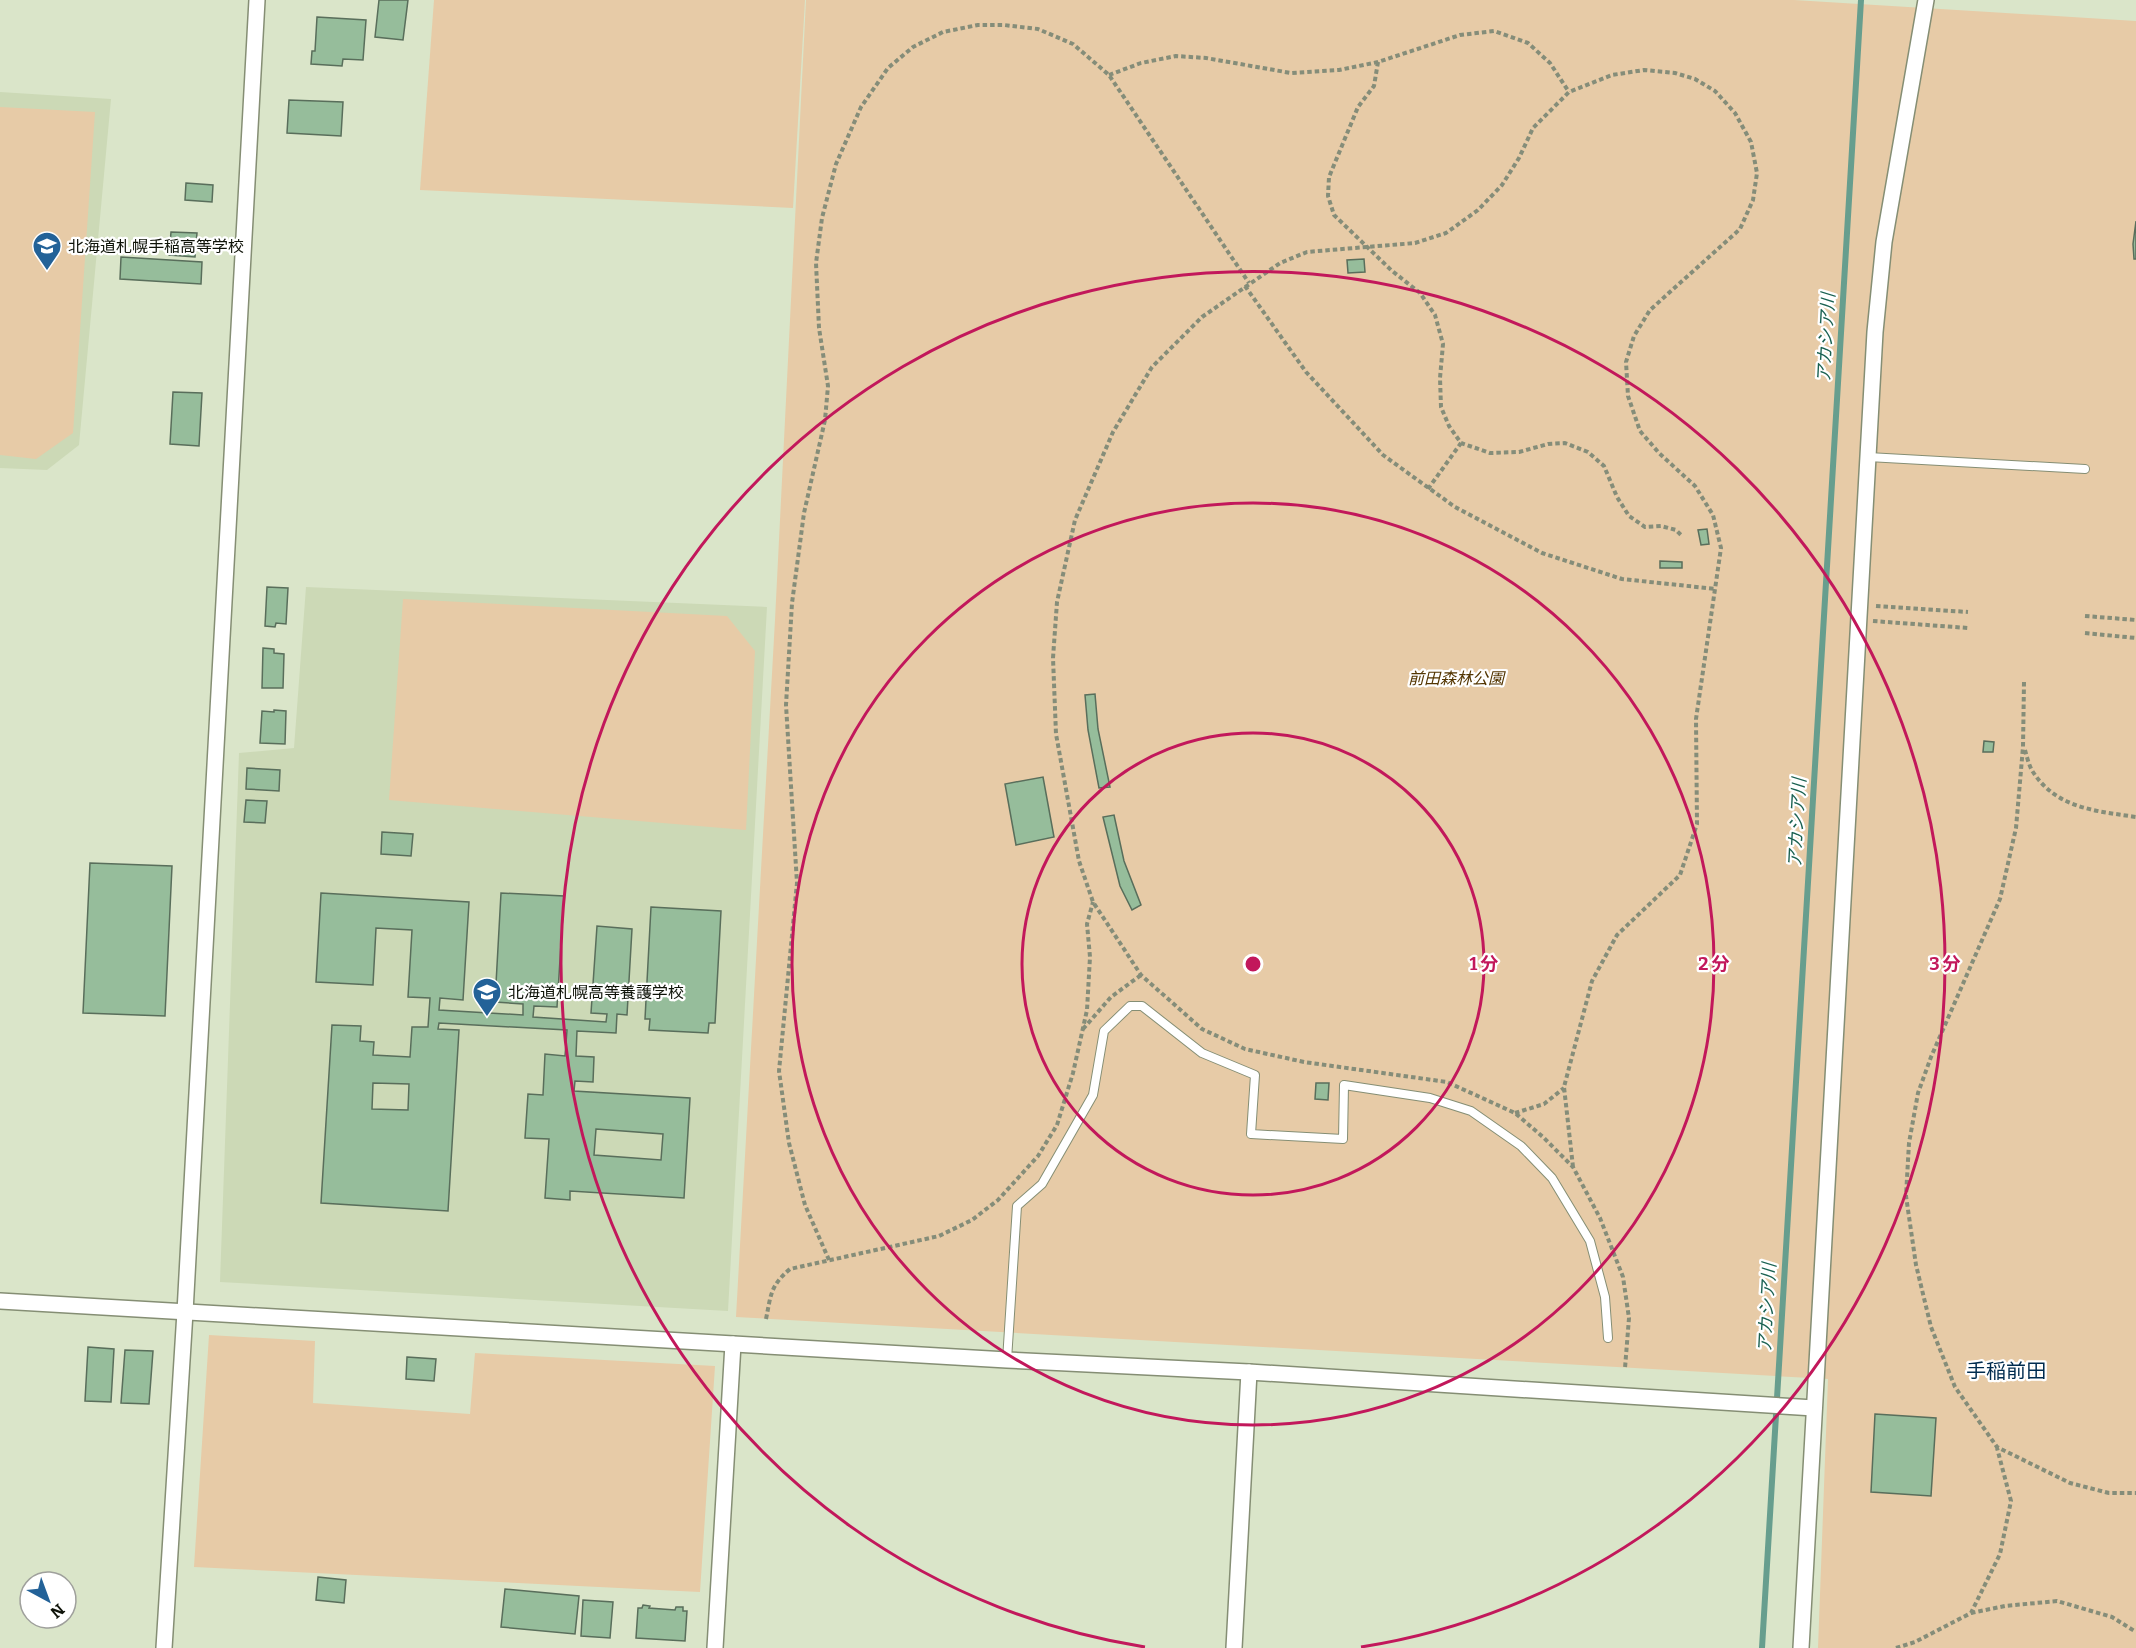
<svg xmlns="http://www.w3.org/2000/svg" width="2136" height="1648" font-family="Bitter,'Noto Sans JP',serif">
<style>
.built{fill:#ccd9b6}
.green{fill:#e7cba7}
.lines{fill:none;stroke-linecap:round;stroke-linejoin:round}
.stream{stroke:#679e8e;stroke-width:6}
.building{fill:#96bd9b;stroke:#596e5b;stroke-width:1.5;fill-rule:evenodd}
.service-casing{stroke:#858e74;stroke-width:10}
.minor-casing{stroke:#858e74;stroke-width:18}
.path{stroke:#858d79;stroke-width:4;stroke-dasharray:4.5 3;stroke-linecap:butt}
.service{stroke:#fff;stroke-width:8}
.minor{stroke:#fff;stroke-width:15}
.ring{fill:none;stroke:#c2185b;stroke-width:3}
.labels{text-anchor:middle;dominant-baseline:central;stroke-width:4.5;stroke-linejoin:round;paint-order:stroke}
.poi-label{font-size:16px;fill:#0e1208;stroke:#fff;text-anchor:start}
.park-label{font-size:16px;font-style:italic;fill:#533501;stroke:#fff}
.water-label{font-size:18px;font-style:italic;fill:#1a6151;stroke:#fff}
.quarter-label{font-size:20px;fill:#002c4f;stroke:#fff}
.centre{fill:#c2185b;stroke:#fff;stroke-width:3}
.ring-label{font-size:18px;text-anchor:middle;font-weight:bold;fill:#c2185b;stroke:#fff;stroke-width:4.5;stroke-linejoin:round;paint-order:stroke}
</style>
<rect width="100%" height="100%" fill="#dae5c9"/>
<g class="built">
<path d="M0,92l111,7 -32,346 -32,25 -47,-2z"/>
<path d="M306,587l461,20 -39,704 -508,-29 19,-529 55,-5z"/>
</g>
<g class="green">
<path d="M434,0h371l-12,208 -373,-18z"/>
<path d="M806,0h988l342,21v1627h-318l10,-269 -1092,-62 39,-697z"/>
<path d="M0,107l95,5 -22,321 -37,26 -36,-4z"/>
<path d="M403,599l324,17 28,35 -9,179 -357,-30z"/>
<path d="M209,1335l106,6 -2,62 157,11 5,-61 240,13 -15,226 -506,-25z"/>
</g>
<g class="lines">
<path class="stream" d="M1762,1648l99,-1648"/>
</g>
<g class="building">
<path d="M379,0h29l-5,40 -28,-3z"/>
<path d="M317,17l49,3 -3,40 -20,-1 -1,7 -31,-2 1,-13h3z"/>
<path d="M289,100l54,2 -2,34 -54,-3z"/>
<path d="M186,183l27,2 -1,17 -27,-2z"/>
<path d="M2136,221v38h-2l-1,-15z"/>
<path d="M171,232l26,1 -2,24 -26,-2z"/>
<path d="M121,257l81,5 -1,22 -81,-5z"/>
<path d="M1364,259l1,13 -17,1 -1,-13z"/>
<path d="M173,392l29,1 -3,53 -29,-2z"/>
<path d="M1707,529l2,15 -8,1 -3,-15z"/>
<path d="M1660,561l22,1v6h-22z"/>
<path d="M267,587l21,1 -2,36 -10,-1 -1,4 -10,-1z"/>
<path d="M263,648l11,1v4l10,1 -1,34h-21z"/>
<path d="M1095,694l3,35 12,58 -11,1 -11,-58 -3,-35z"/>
<path d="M274,710l12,1 -1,33 -25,-1 2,-32 12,1z"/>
<path d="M1984,741l10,1 -1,10h-10z"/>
<path d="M247,768l33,2 -1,21 -33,-2z"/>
<path d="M1043,777l11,60 -38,8 -11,-61z"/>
<path d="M246,800l21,1 -2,22 -21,-1z"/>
<path d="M1114,815l10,46 17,44 -9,5 -12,-24 -17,-69z"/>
<path d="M382,832l31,2 -2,22 -30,-2z"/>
<path d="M90,863l82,3 -7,150 -82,-3z"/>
<path d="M321,893l148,9 -6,98 -23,-2 -1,12 84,5v-11l-28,-2 6,-109 63,3 -7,111 -23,-1 -1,11 73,5 1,-8 -16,-1 6,-87 35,3 -5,86 -10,-1 -1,19 -39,-2 -1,25 18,1 -1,25 -18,-1 -1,10 116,7 -6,100 -114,-7v9l-25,-2 4,-59 -24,-1 3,-44 15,1 2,-41 20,2 2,-26 -128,-7 -1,6 21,1 -11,181 -127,-8 11,-178 29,1 -1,15 14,1 -1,13 37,2 2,-30h16l2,-29 -22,-1 4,-67 -36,-2 -3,57 -57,-3zM373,1083l36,1 -1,26 -36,-1zM596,1129l67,5 -2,26 -67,-5z"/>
<path d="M651,907l70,4 -6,112h-6l-1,10 -59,-3 1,-11h-5z"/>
<path d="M1316,1083h13l-1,17 -13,-1z"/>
<path d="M88,1347l26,2 -3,53 -26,-1z"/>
<path d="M125,1350l28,1 -4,53 -28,-1z"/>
<path d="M407,1357l29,2 -2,22 -28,-2z"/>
<path d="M1875,1414l61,4 -5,78 -60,-4z"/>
<path d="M318,1577l28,3 -2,23 -28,-3z"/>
<path d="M505,1589l74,7 -4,38 -74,-7z"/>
<path d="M583,1600l30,2 -3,36 -29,-2z"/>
<path d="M643,1605l7,1 -1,2 26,2 1,-3h7v4h4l-2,30 -49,-3 2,-30h4z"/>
</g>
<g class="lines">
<g class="service-casing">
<g id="service">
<path d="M1868,457l217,12"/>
<path d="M1007,1360l10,-154 25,-22 51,-89 11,-64 26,-25h12l60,47 53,22 -4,59 92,5 1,-54 86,13 41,13 50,35 31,32 38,63 15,56 3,41"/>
</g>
</g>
<g class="minor-casing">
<g id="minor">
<path d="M0,1301l1007,59 242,12 565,36"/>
<path d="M164,1648l21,-336 72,-1312"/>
<path d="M715,1648l18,-304"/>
<path d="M1234,1648l15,-276"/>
<path d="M1801,1648l74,-1316 9,-90 42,-242"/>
</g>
</g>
<g class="path">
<path d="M1378,62l-4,24 -16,21 -29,70 -1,19 6,19 57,55 29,23 15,22 8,29 -3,34 1,29 8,19 12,17 29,10 29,-1 29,-8 17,-1 23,9 16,14 13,31 12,19 16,11 16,-1 15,4 5,5"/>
<path d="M1109,75l32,-12 35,-7 30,2 85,15 48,-3 39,-8 82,-27 34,-4 34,12 22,20 19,29"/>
<path d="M1245,286l61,86 77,83 72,52 87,46 80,26 94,10"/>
<path d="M1428,489l33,-46"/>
<path d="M1876,606l92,6"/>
<path d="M2085,616l51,4"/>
<path d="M1873,621l95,7"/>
<path d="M2085,633l51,5"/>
<path d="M2024,682l-1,65 -7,81 -16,71 -69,158 -13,36 -9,50 -3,53 10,69 15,62 24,60 42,60 73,36 39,10h27"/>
<path d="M2025,750c2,7 4,16 8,22 24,37 64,39 103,45"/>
<path d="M1083,1029l28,-32 30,-22"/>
<path d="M1515,1113l29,-9 20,-16"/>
<path d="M1573,1167l-9,-80 28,-106 25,-46 63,-60 17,-51 -1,-105 25,-171 -8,-33 -18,-29 -36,-33 -19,-22 -12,-35 -2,-34 8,-26 16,-26 90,-81 13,-29 4,-27 -6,-31 -16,-29 -20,-22 -20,-12 -20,-6 -31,-3 -32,5 -43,17 -36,36 -14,30 -17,27 -24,25 -32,23 -31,10 -108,9 -27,11 -78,54 -50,50 -39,65 -38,88 -18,82 -4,56 3,76 23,127 14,41 48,73 61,54 43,20 59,13 143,20 68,31 28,24 30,30 27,51 23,59 6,41 -4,50"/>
<path d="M829,1260l-24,-55 -16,-62 -10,-72 18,-188 -11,-178 6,-102 12,-90 21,-93 3,-34 -9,-58 -3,-65 6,-45 14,-54 25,-57 27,-39 25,-21 30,-15 35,-7h26l34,4 35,15 36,31 140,208"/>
<path d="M766,1319c5,-24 4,-33 24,-50l149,-33 33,-16 26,-20 40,-44 19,-31 16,-52 14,-63 3,-53 -3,-33 6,-22"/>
<path d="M1971,1613l34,-7 52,-5 55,16 24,15"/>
<path d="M1896,1648l19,-6 56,-29 29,-59 11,-53 -14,-53"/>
</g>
<use href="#service" class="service"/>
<use href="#minor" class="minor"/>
</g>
<g class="ring">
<circle cx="1253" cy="964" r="231"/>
<circle cx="1253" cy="964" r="461"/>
<path d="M1145 1647A692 692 0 1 1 1361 1647"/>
</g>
<defs>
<g id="school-pin" transform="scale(1.5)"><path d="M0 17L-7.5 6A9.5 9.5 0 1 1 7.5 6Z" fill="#236298" stroke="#fff"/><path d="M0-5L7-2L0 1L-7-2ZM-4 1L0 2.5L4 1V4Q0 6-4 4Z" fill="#fff"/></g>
</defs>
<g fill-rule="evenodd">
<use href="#school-pin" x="47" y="246"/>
<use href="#school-pin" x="487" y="992"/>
</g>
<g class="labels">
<g class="poi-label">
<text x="68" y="246">北海道札幌手稲高等学校</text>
<text x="508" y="992">北海道札幌高等養護学校</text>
</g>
<g class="park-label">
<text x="1456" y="678">前田森林公園</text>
</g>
<g class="water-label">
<text transform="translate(1826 338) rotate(-87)">アカシア川</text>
<text transform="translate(1797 823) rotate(-87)">アカシア川</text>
<text transform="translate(1767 1308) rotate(-87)">アカシア川</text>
</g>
<g class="quarter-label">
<text x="2006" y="1371">手稲前田</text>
</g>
</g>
<circle cx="1253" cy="964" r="9" class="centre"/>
<g class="ring-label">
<text x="1484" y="970">1 分</text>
<text x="1714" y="970">2 分</text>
<text x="1945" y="970">3 分</text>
</g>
<g transform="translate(48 1600) rotate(139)"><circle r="28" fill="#ffffff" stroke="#9fa09c" stroke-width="1.5"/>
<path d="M0-4.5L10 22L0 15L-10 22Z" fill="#236298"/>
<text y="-9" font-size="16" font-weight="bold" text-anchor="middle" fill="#0e1208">N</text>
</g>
</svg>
